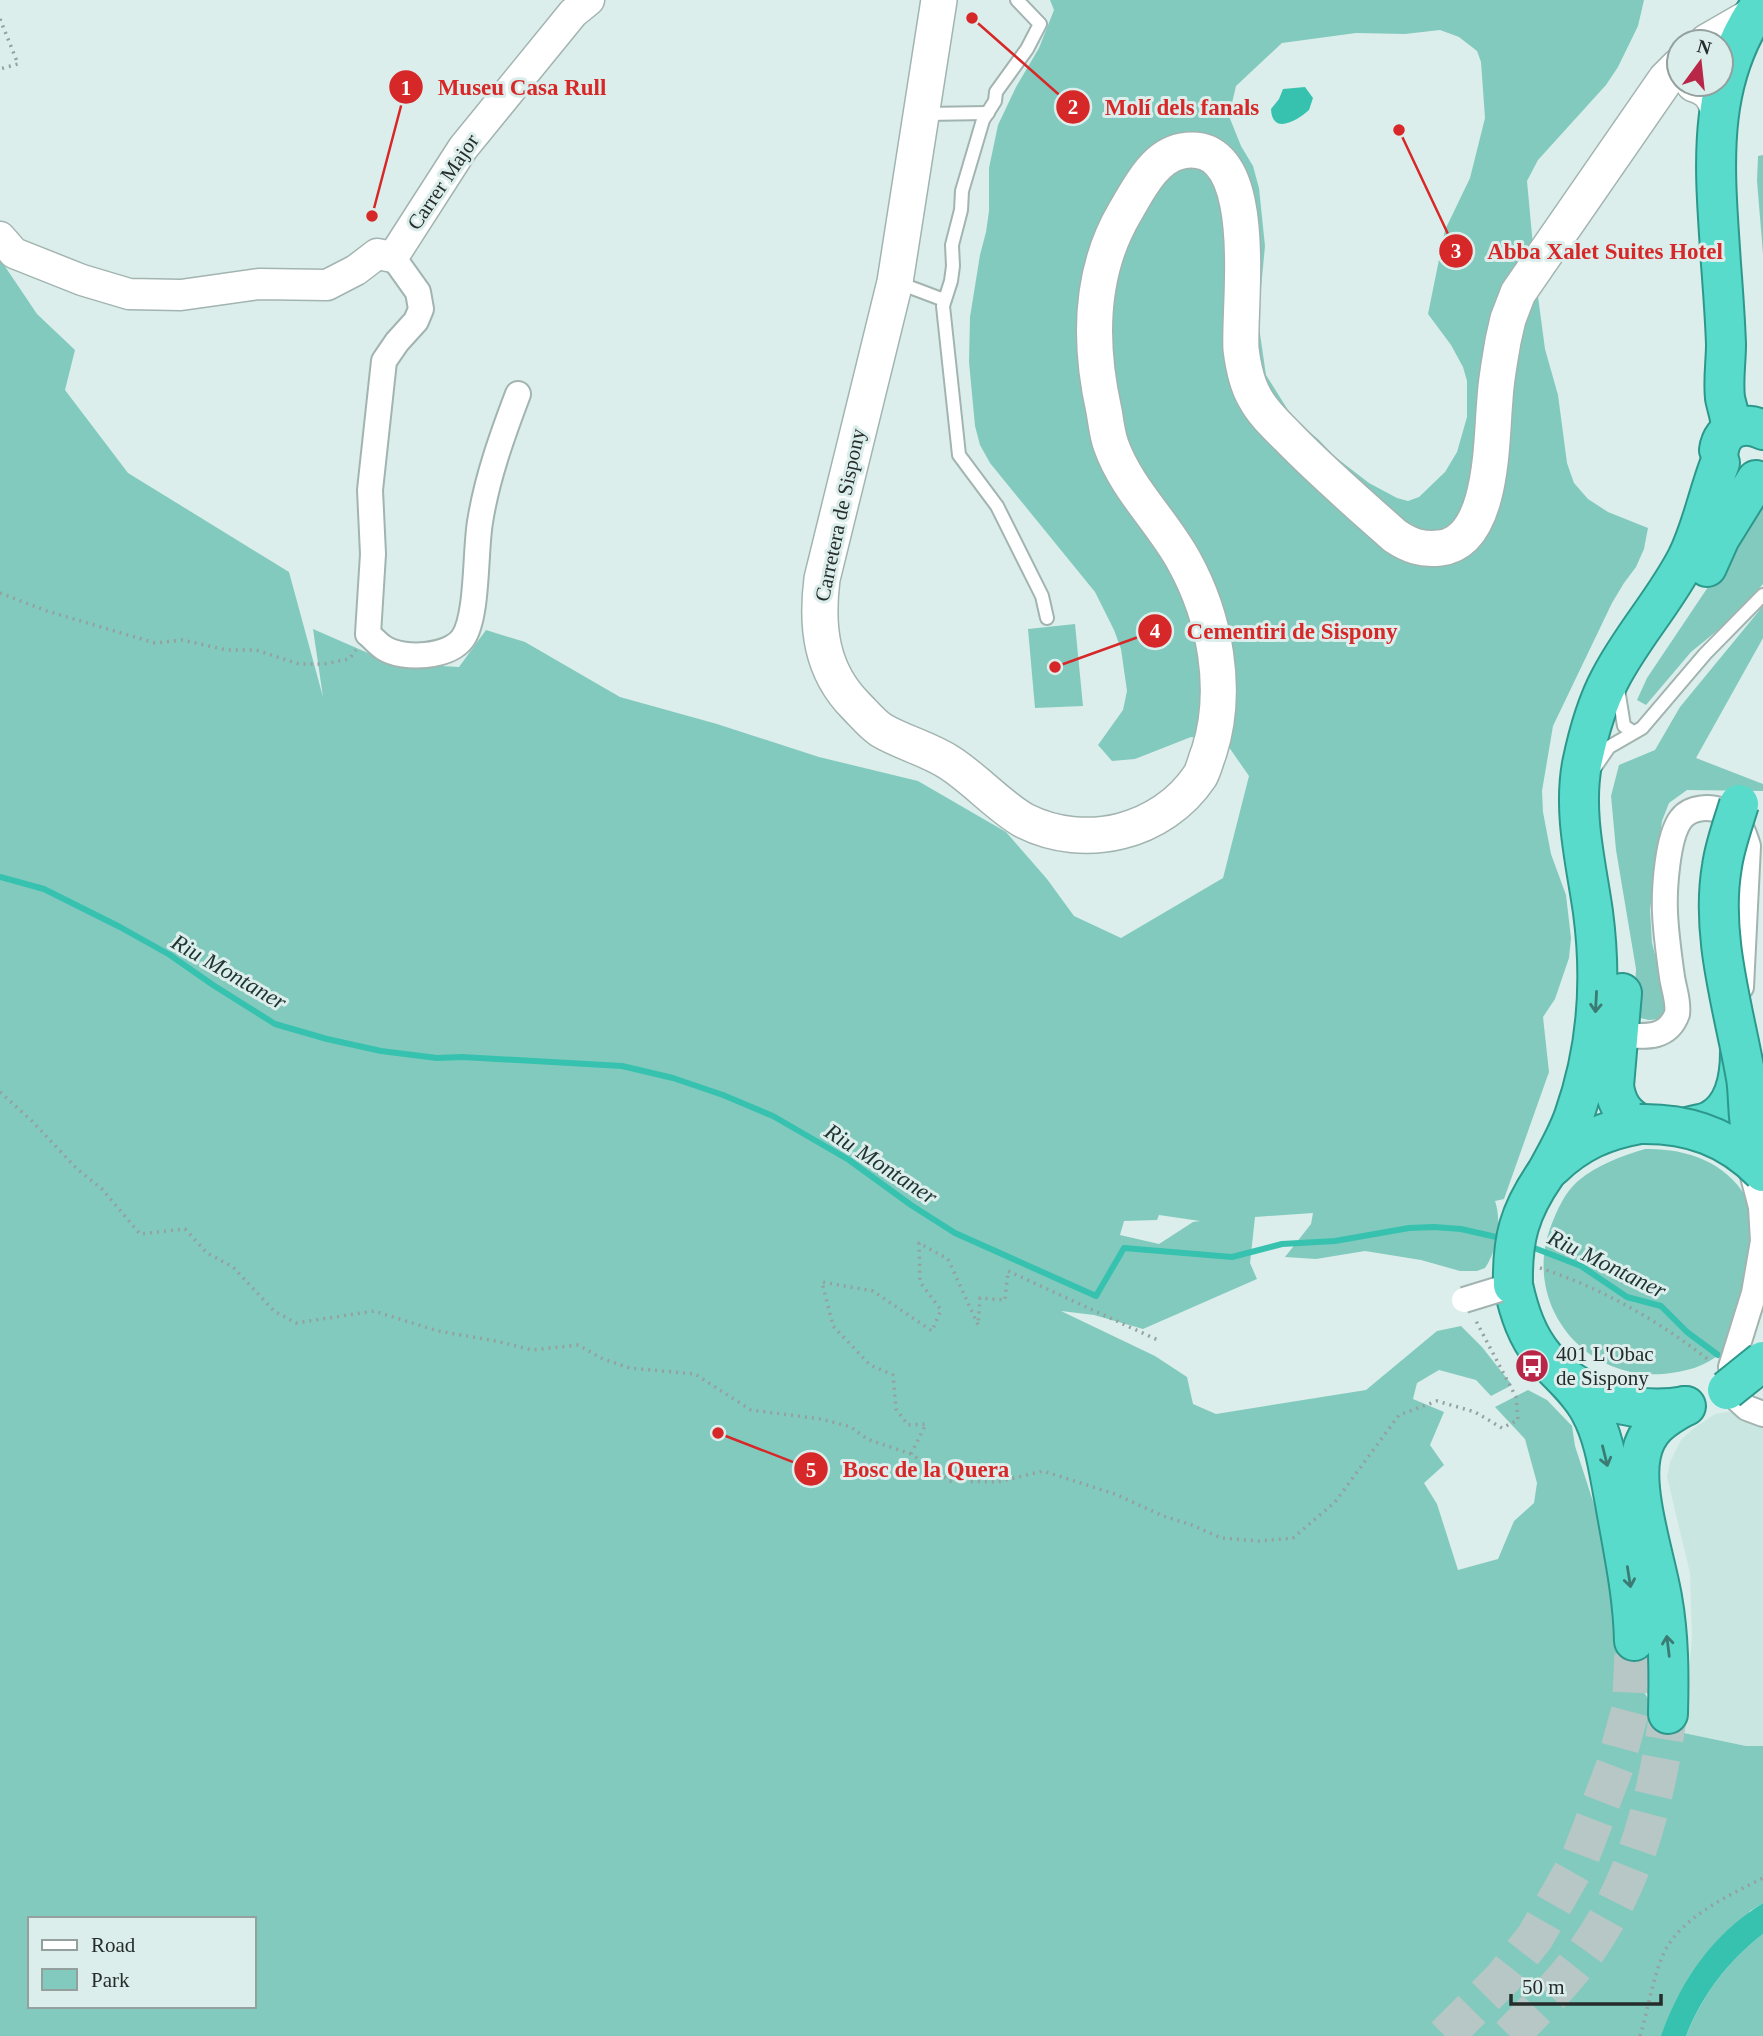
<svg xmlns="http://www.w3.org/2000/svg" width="1763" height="2036" font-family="Georgia,serif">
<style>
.built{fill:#cae6e0}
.green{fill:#83cabe;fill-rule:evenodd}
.water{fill:#37c2b0}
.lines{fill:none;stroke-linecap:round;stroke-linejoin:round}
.stream{stroke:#37c2b0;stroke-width:6}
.trunk-tunnel{stroke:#b7c7c5;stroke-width:38;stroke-dasharray:38 19;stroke-linecap:butt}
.service-casing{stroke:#a2b4b0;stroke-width:16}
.minor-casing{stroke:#a2b4b0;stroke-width:28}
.tertiary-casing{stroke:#a2b4b0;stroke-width:33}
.secondary-casing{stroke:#a2b4b0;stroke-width:38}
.trunk-casing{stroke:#2c988b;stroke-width:42}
.path{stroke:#93a19f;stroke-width:3.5;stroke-dasharray:2 5;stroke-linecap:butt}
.service{stroke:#fff;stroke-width:12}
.minor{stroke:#fff;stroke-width:24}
.tertiary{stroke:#fff;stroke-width:30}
.secondary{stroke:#fff;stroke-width:35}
.trunk{stroke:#58dbcb;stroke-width:38}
.minor-bridge-casing{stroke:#a2b4b0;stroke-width:28;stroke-linecap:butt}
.trunk-bridge-casing{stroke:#2c988b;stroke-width:42;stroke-linecap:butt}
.minor-bridge{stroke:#fff;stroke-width:24}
.trunk-bridge{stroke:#58dbcb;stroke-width:38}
.oneway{stroke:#3c7b73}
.labels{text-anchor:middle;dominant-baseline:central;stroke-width:6;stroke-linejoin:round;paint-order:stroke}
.street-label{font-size:21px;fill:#252c2b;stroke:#dceeeb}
.poi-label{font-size:21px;fill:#252c2b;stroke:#dceeeb;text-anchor:start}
.water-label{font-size:23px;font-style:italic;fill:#1e3431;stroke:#dceeeb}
.leader{fill:none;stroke:#d62828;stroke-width:2.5}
.callout-dot{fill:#d62828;stroke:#dceeeb;stroke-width:2.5}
.mark-label{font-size:21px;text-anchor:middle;font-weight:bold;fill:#fff}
.callout-label{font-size:23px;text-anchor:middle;font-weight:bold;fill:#d62828;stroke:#dceeeb;stroke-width:6;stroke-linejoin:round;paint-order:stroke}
</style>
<rect width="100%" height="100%" fill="#dceeeb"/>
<path class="built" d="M1728,1412l13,1 22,11v322h-17l-63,-13 9,-95 -2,-65 -23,-96 3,-15 11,-22 12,-11 22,-15z"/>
<g class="green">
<path d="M1050,0h594l-6,26 -20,41 -12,18 -68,75 -11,21 10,108 8,60 13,46 9,68 7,20 14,16 20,13 40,16 -4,21 -8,18 -12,16 -12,20 -59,123 -11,65 1,21 8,42 15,41 5,43 -2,20 -14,41 -12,18 6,55 -45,127 -9,2c7,20 2,50 -10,67l-8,3h-17l-39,-11 -56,-9 -49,8 -31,-2 26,-33 2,-11 -58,4 -5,46 7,16 -114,50 -49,-14 -33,-4 94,45 32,21 6,27 23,10 150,-24 71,-59 24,-5 21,21 30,38 -21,11 -15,-16 -37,-10 -22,13 -4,16 31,13 -14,33 14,20 -20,18 13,21 21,66 40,-11 16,-38 20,-18 3,-20 -12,-44 -30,-32 33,-17 19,10 25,26 3,20 27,83 5,44 16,63 3,26 24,40 5,25 91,19h17v157l-13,8 -88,125h-1662v-1777l37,55 38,36 -10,40 63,83 161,99 34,125 -10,-68 78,34 68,4 27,-37 39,12 95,55 97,27 102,33 99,24 88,51 41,47 27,37 47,22 102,-60 26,-102 -23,-33 -35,-6 -56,22 -23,2 -14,-16 25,-35 4,-19 -6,-42 -7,-19 -19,-38 -105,-129 -10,-18 -5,-19 -6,-64 1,-45 10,-62 6,-23 3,-21v-43l9,-43 18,-38 23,-39 15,-38zM1440,30l19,7 18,14 4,11 4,56 -15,60 -25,52 -17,84 23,31 12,22 4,14v36l-10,35 -12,20 -26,25 -11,4 -11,-3 -28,-15 -35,-27 -15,-16 -26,-22 -27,-43 -8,-55 7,-74 -6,-58 -6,-22 -12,-20 -12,-30 7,-30 46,-43 74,-10 49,1zM1159,1215l41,6 -7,1 -34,22 -39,-9 4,-14 33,-1zM30,1919h224v87h-224z"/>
<path d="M1763,155v99l-6,-73 1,-25z"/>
<path d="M1763,505v79l-34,37 -38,31 -45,53 -9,-5 10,-22z"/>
<path d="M1763,606v32l-67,120 67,26v7l-76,-1 -18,13 -7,18 -12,89 2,33 13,50 1,15 -5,11 -12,1 -9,-2 -4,-6 -2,-7 2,-36 -20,-119 -5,-54 8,-31 36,-15 25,-43z"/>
<path d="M1075,624l8,82 -48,2 -7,-79z"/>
<path d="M1645,1149c39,-1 80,12 101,48 7,11 12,24 17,35 -6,18 -33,113 -41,120 -17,15 -37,20 -59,22 -81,6 -141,-72 -112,-148 6,-16 14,-34 27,-45 19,-16 43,-25 67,-32z"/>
<path d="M1763,1934v102h-77c16,-41 42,-75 77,-102z"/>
</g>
<g class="water">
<path d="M1305,87l8,11 -4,12c-11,10 -37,26 -38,-1l8,-10 4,-10z"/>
<path d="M1763,1903v31c-35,27 -61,61 -77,102h-25c20,-56 51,-101 102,-133z"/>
</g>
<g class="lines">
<g class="stream">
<path d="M0,877l44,12 76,38 50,28 43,30 62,39 52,15 54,12 56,7 25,-1 160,9 51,12 50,17 50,21 76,44 62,45 44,28 141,63 28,-48 108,9 50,-13 53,-3 74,-13 25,-1 27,2 44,10"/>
<path d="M1529,1246l52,20 46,31 34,9 26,26 31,23"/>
</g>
<g class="trunk-tunnel">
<path d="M1445,2036l58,-58 32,-41 45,-79 35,-92 16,-59 3,-66"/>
<path d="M1510,2036c22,-23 45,-45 65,-70 58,-72 81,-163 93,-252"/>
</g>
<g class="service-casing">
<g id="service">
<path d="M1017,0l23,24 -13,25 -31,43 -1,9 -12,19 -21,71 -1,19 -9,35 1,21 -2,15 -8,25 16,149 38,51 45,90 5,22"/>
<path d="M925,114l63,-1"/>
<path d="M899,283l45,17"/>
<path d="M1618,689l6,37 9,6"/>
<path d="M1596,766l13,-19 33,-19 63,-74 58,-59"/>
</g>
</g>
<g class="minor-casing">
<g id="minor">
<path d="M393,257l25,35 3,17 -5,12 -19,21 -13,19 -14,129 3,64 -5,80c5,4 10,10 16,14 19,12 65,10 79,-10 15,-22 12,-86 17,-116 7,-44 22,-86 38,-128"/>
<path d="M1619,1035c23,1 48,6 58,-21 2,-12 -3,-24 -5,-37 -3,-21 -6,-42 -7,-64 -1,-22 2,-76 16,-94 10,-13 30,-13 44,-7 14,5 19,21 23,34l-7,141"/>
<path d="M1748,1157l13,50 2,34 -9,52 -23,74 4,30 12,11 16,6"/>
</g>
</g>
<g class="tertiary-casing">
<path id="tertiary" d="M0,237l14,16 68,27 47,14 52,1 78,-11 68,1 29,-15 21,-16 16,3 70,-109 110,-135 16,-13"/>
</g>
<g class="secondary-casing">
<g id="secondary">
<path d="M939,0l-44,282 -73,297c-6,48 -1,92 34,127 8,8 16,18 25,24 22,13 48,19 69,33 25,16 52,46 75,58 60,30 137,12 175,-45 4,-7 6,-17 9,-24 20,-62 6,-135 -25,-191 -22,-40 -58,-73 -73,-116 -4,-11 -5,-23 -7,-34 -15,-67 -15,-138 21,-199 13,-22 29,-56 57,-61 82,-15 56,155 59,198 2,16 5,34 14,49 8,15 21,27 33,39 34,35 71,67 107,99 15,10 27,14 45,12 54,-6 51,-109 55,-149 1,-20 5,-39 8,-58l5,-22 10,-26 148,-214 13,-13"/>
<path d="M1707,42l45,-26"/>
<path d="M1694,84c17,5 22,15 25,31"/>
</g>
</g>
<g class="trunk-casing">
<g id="trunk">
<path d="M1731,429c0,-11 -4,-21 -6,-31 -2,-18 1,-36 1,-54 -1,-27 -3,-54 -5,-80 -6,-94 -17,-183 42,-263"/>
<path d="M1719,450c3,-22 25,-30 44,-20"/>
<path d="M1707,567l13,-29 36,-58"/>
<path d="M1622,993l-8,93c3,19 10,29 26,38"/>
<path d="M1688,1127c6,-2 15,-3 22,-6 25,-13 30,-44 30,-69"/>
<path d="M1552,1167c26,-25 53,-37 88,-43"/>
<path d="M1546,1173c10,-18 21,-37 28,-57 23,-65 28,-136 19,-204 -7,-49 -20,-99 -11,-148 6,-29 14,-59 28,-85 22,-43 55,-78 77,-121 15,-30 21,-64 33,-95"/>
<path d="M1513,1285c6,27 14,52 32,73 15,17 34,32 45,53 15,27 19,62 25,92 8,47 18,91 19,138"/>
<path d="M1570,1381c35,24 75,32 116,25"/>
<path d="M1668,1714c1,-40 1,-78 -6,-117 -7,-40 -29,-104 -21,-142 5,-26 22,-37 44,-49"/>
</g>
</g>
<g class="path">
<path d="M0,19l18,45 -18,5"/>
<path d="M0,593l47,18 108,32 27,-3 45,10h29l43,14h25l25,-5 7,-9"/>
<path d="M0,1092l32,29 45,48 25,20 38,45 45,-5 22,24 26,14 41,44 22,12 78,-12 64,20 58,10 36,9 46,-5 25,14 27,9 65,6 56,36 70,9 30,8 16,12 44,15 39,27 48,1 45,-11 72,23 48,22 29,9 29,13 38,3 34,-3 42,-36 64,-87 38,-14 38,11 27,16 16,-8 -2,-23 -41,-78"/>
<path d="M1540,1268c62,20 119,53 170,93"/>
<path d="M911,1454l15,-30 -18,1 -12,-16 -3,-34 -23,-10 -37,-39 -11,-44 51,9 59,40 9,-21 -21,-28 -1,-39 29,16 30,66 2,-27 25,2 3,-29 152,70"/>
<path d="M1640,2036c8,-26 12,-54 22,-79 16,-39 66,-61 101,-79"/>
</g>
<use href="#service" class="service"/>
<use href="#minor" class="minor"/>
<use href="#tertiary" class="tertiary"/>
<use href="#secondary" class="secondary"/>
<use href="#trunk" class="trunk"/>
<g class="minor-bridge-casing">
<path id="minor-bridge" d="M1464,1300l49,-15"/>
</g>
<g class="trunk-bridge-casing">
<g id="trunk-bridge">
<path d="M1739,804c-6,20 -14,41 -17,62 -12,70 12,143 24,212 3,19 1,39 6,58 2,10 7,20 11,30"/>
<path d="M1640,1124c49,-1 89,13 123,48"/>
<path d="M1513,1285c-1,-46 6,-73 33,-112"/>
<path d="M1727,1390l36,-29"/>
</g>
</g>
<use href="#minor-bridge" class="minor-bridge"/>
<use href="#trunk-bridge" class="trunk-bridge"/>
</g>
<defs><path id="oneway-shaft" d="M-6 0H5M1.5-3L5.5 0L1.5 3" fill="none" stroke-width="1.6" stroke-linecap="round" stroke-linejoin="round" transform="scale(1.75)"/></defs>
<g class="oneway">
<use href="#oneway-shaft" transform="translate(1596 1002) rotate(93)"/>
<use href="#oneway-shaft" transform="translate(1605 1456) rotate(76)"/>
<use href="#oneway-shaft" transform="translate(1629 1577) rotate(81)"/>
<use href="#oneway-shaft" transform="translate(1668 1646) rotate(-97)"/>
</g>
<defs>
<g id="bus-disc" transform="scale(1.75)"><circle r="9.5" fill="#b82747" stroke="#dceeeb"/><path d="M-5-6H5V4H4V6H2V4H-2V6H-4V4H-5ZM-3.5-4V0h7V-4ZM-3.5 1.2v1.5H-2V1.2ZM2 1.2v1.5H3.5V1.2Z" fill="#fff"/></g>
</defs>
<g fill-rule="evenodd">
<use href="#bus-disc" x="1532" y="1366"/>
</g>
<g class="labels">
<g class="street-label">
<text transform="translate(443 182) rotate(-56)">Carrer Major</text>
<text transform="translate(840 515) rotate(-78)">Carretera de Sispony</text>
</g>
<g class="poi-label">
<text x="1556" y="1354">401 L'Obac<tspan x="1556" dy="24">de Sispony</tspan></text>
</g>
<g class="water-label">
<text transform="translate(229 972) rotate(30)">Riu Montaner</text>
<text transform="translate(881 1164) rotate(33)">Riu Montaner</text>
<text transform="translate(1607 1264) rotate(26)">Riu Montaner</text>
</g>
</g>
<path class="leader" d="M372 216L406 87M972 18L1073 107M1399 130L1456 251M1055 667L1155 631M718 1433L811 1469"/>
<g class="callout-dot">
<circle cx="372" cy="216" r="7"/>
<circle cx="972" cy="18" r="7"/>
<circle cx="1399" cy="130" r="7"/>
<circle cx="1055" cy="667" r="7"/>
<circle cx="718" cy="1433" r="7"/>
<circle cx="406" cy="87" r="18"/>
<circle cx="1073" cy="107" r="18"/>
<circle cx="1456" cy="251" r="18"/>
<circle cx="1155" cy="631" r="18"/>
<circle cx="811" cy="1469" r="18"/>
</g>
<g class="mark-label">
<text x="406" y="95">1</text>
<text x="1073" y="114">2</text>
<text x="1456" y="258">3</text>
<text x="1155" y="638">4</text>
<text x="811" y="1477">5</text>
</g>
<g class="callout-label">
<text x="522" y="95">Museu Casa Rull</text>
<text x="1182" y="115">Molí dels fanals</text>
<text x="1605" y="259">Abba Xalet Suites Hotel</text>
<text x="1292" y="639">Cementiri de Sispony</text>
<text x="926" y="1477">Bosc de la Quera</text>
</g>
<rect x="28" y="1917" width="228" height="91" fill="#dceeeb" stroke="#93a09e" stroke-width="2"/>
<rect x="42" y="1940" width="35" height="10" fill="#ffffff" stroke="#93a09e" stroke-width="2"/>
<text x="91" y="1952" font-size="21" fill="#252c2b">Road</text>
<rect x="42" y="1969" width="35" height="21" fill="#83cabe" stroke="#93a09e" stroke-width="2"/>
<text x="91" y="1987" font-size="21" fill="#252c2b">Park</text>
<g transform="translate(1700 63) rotate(15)"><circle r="33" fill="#dceeeb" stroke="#93a09e" stroke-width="2"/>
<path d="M0-5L12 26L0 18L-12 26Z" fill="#b82747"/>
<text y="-10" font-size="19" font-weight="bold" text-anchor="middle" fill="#252c2b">N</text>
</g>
<path d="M1511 1994v10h150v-10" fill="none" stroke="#252c2b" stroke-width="3.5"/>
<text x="1522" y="1994" font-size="21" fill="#252c2b" stroke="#dceeeb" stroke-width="5" paint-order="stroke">50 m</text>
</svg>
